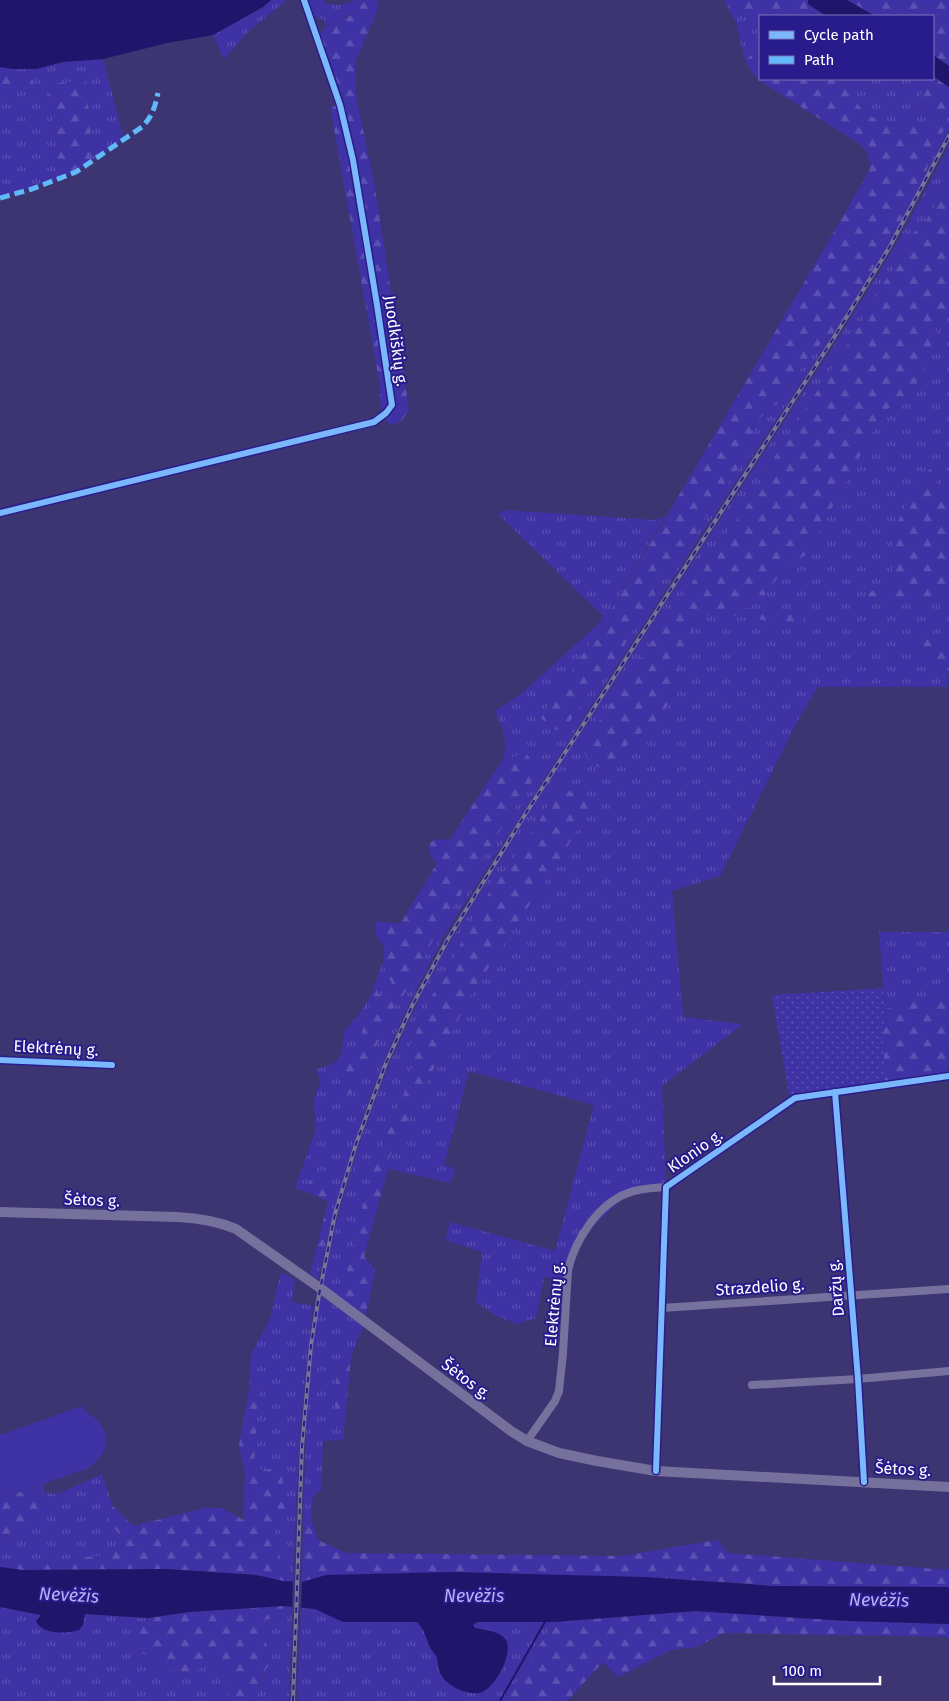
<svg xmlns="http://www.w3.org/2000/svg" width="949" height="1701" font-family="'Fira Sans',sans-serif">
<style>
.grass{fill:url(#grass-tufts)}
.forest{fill:url(#forest-firs)}
.park{fill:#3e32a4}
.garden{fill:url(#garden-dots)}
.water{fill:#20156b}
.pier{fill:#3c3572}
.lines{fill:none;stroke-linecap:round;stroke-linejoin:round}
.stream{stroke:#20156b;stroke-width:2}
.minor{stroke:#77719e;stroke-width:8}
.major{stroke:#76709d;stroke-width:10}
.rail-casing{stroke:#78729d;stroke-width:4}
.rail{stroke:#281b8c;stroke-width:2;stroke-dasharray:5.5;stroke-linecap:butt}
.quiet{stroke:#60bafa;stroke-width:5;stroke-dasharray:10 5;stroke-linecap:butt}
.cycleway-casing{stroke:#281b8c;stroke-width:9}
.cycleway{stroke:#7ab7fb;stroke-width:6}
.labels{text-anchor:middle;dominant-baseline:central;stroke-width:4;stroke-linejoin:round;paint-order:stroke}
.street-label{font-size:16px;fill:#fff;stroke:#281b8c}
.water-label{font-size:18px;font-style:italic;fill:#b8b2f4;stroke:#281b8c}
</style>
<defs>
<pattern id="grass-tufts" width="24" height="20" patternUnits="userSpaceOnUse" patternTransform="scale(1.25)"><rect width="24" height="20" fill="#3e32a4"/><path d="M3 7l-1-3M5 7V3M7 7l1-3M15 17l-1-3M17 17v-4M19 17l1-3" fill="none" stroke="#5b51b2"/></pattern>
<pattern id="forest-firs" width="22" height="20" patternUnits="userSpaceOnUse" patternTransform="scale(1.25)"><rect width="22" height="20" fill="#3e32a4"/><path d="M5 1l3.5 6h-7zM16 11l3.5 6h-7z" fill="#5b51b2"/></pattern>
<pattern id="garden-dots" width="8" height="8" patternUnits="userSpaceOnUse" patternTransform="scale(1.25)"><rect width="8" height="8" fill="#3e32a4"/><path d="M2 2h.1M6 6h.1" fill="none" stroke="#5b51b2" stroke-width="1.8" stroke-linecap="round"/></pattern>
</defs>
<rect width="100%" height="100%" fill="#3c3572"/>
<g class="grass">
<path d="M271,0h16l-38,31 -25,28 -11,-24 50,-28z"/>
<path d="M307,0h17l2,4 17,1 12,-5h11c-13,15 -22,18 -40,26l-2,-6 -10,-3z"/>
<path d="M724,0h8c6,9 13,7 20,13 10,9 8,25 8,38l-6,2 -9,7 -9,-37z"/>
<path d="M103,59l21,80 -31,21 -7,-80 -37,5 11,94 -60,18v-113h32l-1,-6 -18,-1 -1,-8h24l27,-7z"/>
<path d="M849,79h66l7,1 5,4 -6,10v9c6,8 17,17 4,25l-16,-5c-8,5 -13,4 -22,-1 -10,-5 -19,-3 -27,-15 -7,-9 -1,-21 -11,-28z"/>
<path d="M949,96v34l-23,44 1,-6 19,-43 -1,-19z"/>
<path d="M949,145v15l-5,9 3,15 -20,35 -13,13 -13,26 -31,45 -8,19 -99,153 -4,14 -53,74 -123,187 9,15 7,2 4,7 5,1 23,-36 24,-15 21,-32 4,-36 15,-31 14,-11 21,1 75,-1 -61,-6 -4,-4 1,-7 24,-2 19,-26 23,-15 77,-142 31,-26 17,-31 7,-21 -4,-4 5,-13 9,1v171l-13,-5 3,-17 -46,64 -1,55 -21,5 -6,5 2,7 82,-4v41h-1l-15,20 16,8 -2,19h-129l-20,33 -78,156 -48,15 11,126 60,7 -81,62 4,101 -38,6 -50,48 -13,39 -21,-3 -8,41 -19,6 -22,-9 -19,-13 6,-50 -37,-12 5,-18 105,29 39,-146 -125,-34 -25,94 11,4 -5,14 -62,-14v-9l82,-164 96,-147 27,-47 -7,-6 -10,-1 -11,-8 -15,14 -11,21 -50,71 -24,41 -16,35 -10,12 -28,63v8l3,9 -12,39 -23,52 -21,70 -16,73 24,19 -1,4 -37,-28 -5,-6 15,-69 20,-68 31,-83 37,-79 25,-45 77,-126 310,-475 55,-89 41,-75z"/>
<path d="M831,337l-132,201 -256,399c-21,41 -42,82 -59,124 -30,70 -49,145 -66,219l-8,-6 1,-4 4,-2 17,-67 -4,-6 -19,-13 -3,10 -11,-4 20,-56 -1,-33 6,-16 -3,-14 13,-4 9,-6 3,-8 2,-20 13,-14 13,-20 13,-35 2,7v6l6,6 1,5 -10,10 -8,-5 -3,13 -6,11 -4,25 -4,10 -8,10 -7,25 -4,3 17,3 7,-12 31,-70 14,-19 26,-50 69,-113 34,-51 -26,-19 -8,3c7,-21 1,-29 -7,-49l26,-17 77,-70 5,-8 -105,-102 7,-4 150,10 10,-4 -59,103 -65,99 11,11 12,2 22,-35 20,-23 20,-31 34,-60 24,-31 64,-98 5,-25 14,-18 12,-7 13,-23 26,-34z"/>
<path d="M879,932h70v60l-64,17z"/>
<path d="M281,1272l14,8 -3,22 21,4 -13,122 -7,142c-11,-5 -12,-12 -21,-21l1,-13 12,-29 -21,-37 -10,-5 5,-77 -5,-1 -5,3 2,-36 19,-35z"/>
<path d="M321,1296l42,30 -12,31 -3,-4 -4,-1c-11,13 -9,57 -8,76l5,2 3,-1v11l-21,1 -2,49 -8,6 -2,24 -8,2 4,-118 5,-58z"/>
<path d="M102,1474l10,31 -7,3 11,24 8,8v5l-22,11 -16,1 -12,3 -21,-1 -10,4 -20,1 -23,-3v-25l4,1 38,-31 2,-13 14,1z"/>
<path d="M283,1606l9,1 -3,94h-29c-6,-9 -1,-21 6,-29l-7,-38 4,-14 17,-3z"/>
<path d="M0,1607l42,8 -1,1 44,-2 63,4 -14,22 2,11 16,6 13,13 24,2 23,-8 13,3 6,10 -4,24h-227z"/>
<path d="M301,1608l14,1 28,13h74l6,6 7,19 7,10 2,14 47,-41 -11,-2 -2,-3 4,-3h77l-49,79h-208z"/>
</g>
<g class="forest">
<path d="M366,0h12l-1,11 -22,52 1,32 19,93 34,222 -8,12 -12,3 -9,-20v-19l-50,-279 15,-3 -25,-70c6,-11 18,-12 28,-17 7,-4 12,-11 18,-17z"/>
<path d="M732,0h76v4l18,12h-66v13l-8,-15 -16,-8z"/>
<path d="M847,0h102v66l-16,-11v-39h-58z"/>
<path d="M760,51v28h89c10,7 4,19 11,28 8,12 17,10 27,15 9,5 14,6 22,1l16,5c13,-8 2,-17 -4,-25v-9l6,-10 -5,-4 -7,-1h18v-3l16,11v9l-4,10 1,19 -19,43 -1,6 -39,73 -56,90 -13,9 -26,34 -13,23 -12,7 -14,18 -5,25 -64,98 -24,31 -34,60 -20,31 -20,23 -22,35 -12,-2 -11,-11 65,-99 225,-382 39,-68 -2,-15 -7,-9 -101,-64 -10,-11 -5,-10 9,-7z"/>
<path d="M0,67l12,2 1,8 19,1 1,6h-33z"/>
<path d="M86,80l7,80 -17,12 -16,7 -11,-95z"/>
<path d="M949,160v158l-9,-1 -5,13 4,4 -7,21 -17,31 -31,26 -77,142 -23,15 -19,26 -24,2 -1,7 4,4 62,6 -6,12 -70,-11 -21,-1 -14,11 -14,31 -5,36 -21,32 -24,15 -23,37c-6,-2 -5,-5 -9,-9 -2,-1 -6,-1 -8,-3 -4,-3 -5,-10 -9,-14l5,-10c55,-86 113,-169 172,-251l4,-14 99,-153 8,-19 31,-45 13,-26 13,-13 20,-35 -3,-15z"/>
<path d="M934,465l5,2 -3,17 13,5v110l-83,4 -1,-7 6,-5 21,-5 1,-55 25,-50z"/>
<path d="M917,636l32,4v28l-34,-16 -3,-10z"/>
<path d="M526,753l11,15 -1,8 -34,51 -69,113 -26,50 -14,19 -31,70 -7,12 -9,4 -8,-3v-4l4,-4 7,-24 8,-10 4,-10 4,-25 6,-11 2,-10 4,-5 1,5 6,1 8,-9 -1,-5 -6,-6v-6l-2,-7 1,-17c-9,-8 -10,-12 -8,-23 9,-1 16,2 25,1l36,-60c-6,-8 -10,-11 -6,-21l7,-3 12,1 52,-80z"/>
<path d="M565,787l11,8 10,1 7,6 -27,47 -96,147 -82,164v9l-24,87 11,14 -9,44 -24,-19 16,-73 21,-70 23,-52 12,-39 -3,-9v-8l28,-63 10,-12 16,-35 24,-41 50,-71 11,-21 11,-13z"/>
<path d="M949,992l-1,84 -63,9 -2,-47 2,-29z"/>
<path d="M316,1176c12,8 8,14 16,25l-11,55 -6,13 -4,1 17,-69 -22,-9 3,-10z"/>
<path d="M344,1352l4,1 3,4 -7,72 -3,1 -5,-2c-1,-18 -3,-62 8,-76z"/>
<path d="M254,1387l5,1 -5,77 10,5 9,-2 9,9 4,17 -1,13 -12,29 -1,13c9,9 10,16 21,21v11h-10l-27,-6 -89,-6 -145,1 -22,-3v-6l23,3 20,-1 10,-4 21,1 12,-3 16,-1 22,-11v-5c-9,-9 -15,-19 -19,-32l7,-3 21,21 72,-18h17l21,12 2,-48 -6,-27 10,-55z"/>
<path d="M44,1484c0,7 1,17 -3,23 -6,10 -30,30 -41,29v-39l9,-1z"/>
<path d="M311,1520l7,20 28,13 277,3 94,-16 11,13 221,17v17l-176,-1 -44,-4 -419,-2 -8,2 1,-60z"/>
<path d="M283,1606l-3,11 -17,3 -4,14 6,6 7,19c-6,13 -21,28 -12,42h-33l4,-24 -7,-10 -12,-3 -24,8 -23,-2 -13,-13 -16,-6 -2,-11 14,-22 41,-6z"/>
<path d="M695,1611l152,10 102,3v13l-225,-4 -27,14 -26,3 -53,27 -15,-15 -36,39h-62l49,-79z"/>
</g>
<path class="park" d="M82,1406c3,8 12,9 17,16 14,17 5,38 -13,47l-77,27 -9,1v-62z"/>
<path class="garden" d="M883,988l2,21 -2,29 2,47 -95,16 -18,-106z"/>
<g class="water">
<path d="M0,0h271l-8,7 -50,28 -46,8 -64,16 -40,3 -27,7h-24l-12,-2z"/>
<path d="M808,0h39l28,16h-49l-18,-12z"/>
<path d="M933,55l16,11v21l-16,-11z"/>
<path d="M0,1567l22,3 145,-1 89,6 27,6 19,1 24,-7 127,-3 193,5 127,9 176,1v37l-102,-3 -152,-10 -141,11h-77l-4,3 2,3c10,2 25,3 31,12 8,13 -12,51 -27,53 -7,1 -13,-1 -19,-3 -9,-4 -18,-10 -21,-20 -1,-4 -1,-8 -2,-12 -1,-3 -4,-6 -6,-9 -5,-10 -6,-19 -14,-27h-74l-28,-13 -32,-3 -94,6 -41,6 -63,-4 -2,11 -4,5c-12,4 -37,5 -43,-9l5,-6 -41,-8z"/>
</g>
<path class="pier" d="M293,1579l9,1 -1,30h-9z"/>
<g class="lines">
<path class="stream" d="M500,1701l46,-81"/>
<g class="minor">
<path d="M0,513l374,-91 12,-9 6,-8 -15,-100 -24,-145 -13,-55 -36,-105"/>
<path d="M0,1060l112,5"/>
<path d="M835,1092l23,287 6,103"/>
<path d="M662,1308l287,-19"/>
<path d="M752,1385l106,-6 91,-8"/>
<path d="M527,1441l28,-40 4,-10 4,-38 5,-83c7,-30 30,-66 60,-77 12,-5 26,-5 38,-6"/>
<path d="M656,1471l10,-284 129,-89 154,-22"/>
</g>
<path class="major" d="M0,1212l177,5c20,1 40,4 59,12l84,59 191,143 16,10 32,12 38,8 59,10 293,16"/>
<g class="rail-casing">
<path id="rail" d="M293,1701l9,-254 9,-102 8,-50 16,-81 21,-70 30,-81 26,-57 36,-67 78,-126 307,-474 56,-91 60,-112"/>
</g>
<use href="#rail" class="rail"/>
<path class="quiet" d="M0,198l32,-9 44,-17 66,-45c10,-10 13,-20 16,-34"/>
<g class="cycleway-casing">
<g id="cycleway">
<path d="M0,513l374,-91 12,-9 6,-8 -15,-100 -24,-145 -13,-55 -36,-105"/>
<path d="M0,1060l112,5"/>
<path d="M835,1092l23,287 6,103"/>
<path d="M656,1471l10,-284 129,-89 154,-22"/>
</g>
</g>
<use href="#cycleway" class="cycleway"/>
</g>
<g class="labels">
<g class="street-label">
<text transform="translate(396 341) rotate(82)">Juodkiškių g.</text>
<text transform="translate(56 1048) rotate(3)">Elektrėnų g.</text>
<text transform="translate(695 1151) rotate(-35)">Klonio g.</text>
<text transform="translate(92 1200) rotate(2)">Šėtos g.</text>
<text transform="translate(760 1287) rotate(-4)">Strazdelio g.</text>
<text transform="translate(836 1288) rotate(-95)">Daržų g.</text>
<text transform="translate(554 1304) rotate(-85)">Elektrėnų g.</text>
<text transform="translate(466 1379) rotate(37)">Šėtos g.</text>
<text transform="translate(903 1469) rotate(3)">Šėtos g.</text>
</g>
<g class="water-label">
<text transform="translate(69 1595) rotate(3)">Nevėžis</text>
<text x="474" y="1596">Nevėžis</text>
<text transform="translate(879 1600) rotate(1)">Nevėžis</text>
</g>
</g>
<rect x="759" y="15" width="175" height="65" fill="#281b8c" stroke="#7e76ba"/>
<rect x="769" y="31" width="25" height="8" fill="#7ab7fb" stroke="#7e76ba"/>
<text x="804" y="40" font-size="15" fill="#ffffff">Cycle path</text>
<rect x="769" y="56" width="25" height="8" fill="#60bafa" stroke="#7e76ba"/>
<text x="804" y="65" font-size="15" fill="#ffffff">Path</text>
<path d="M774 1676v8h106v-8" fill="none" stroke="#ffffff" stroke-width="2.5"/>
<text x="782" y="1676" font-size="15" fill="#ffffff" stroke="#281b8c" stroke-width="4" paint-order="stroke">100 m</text>
</svg>
